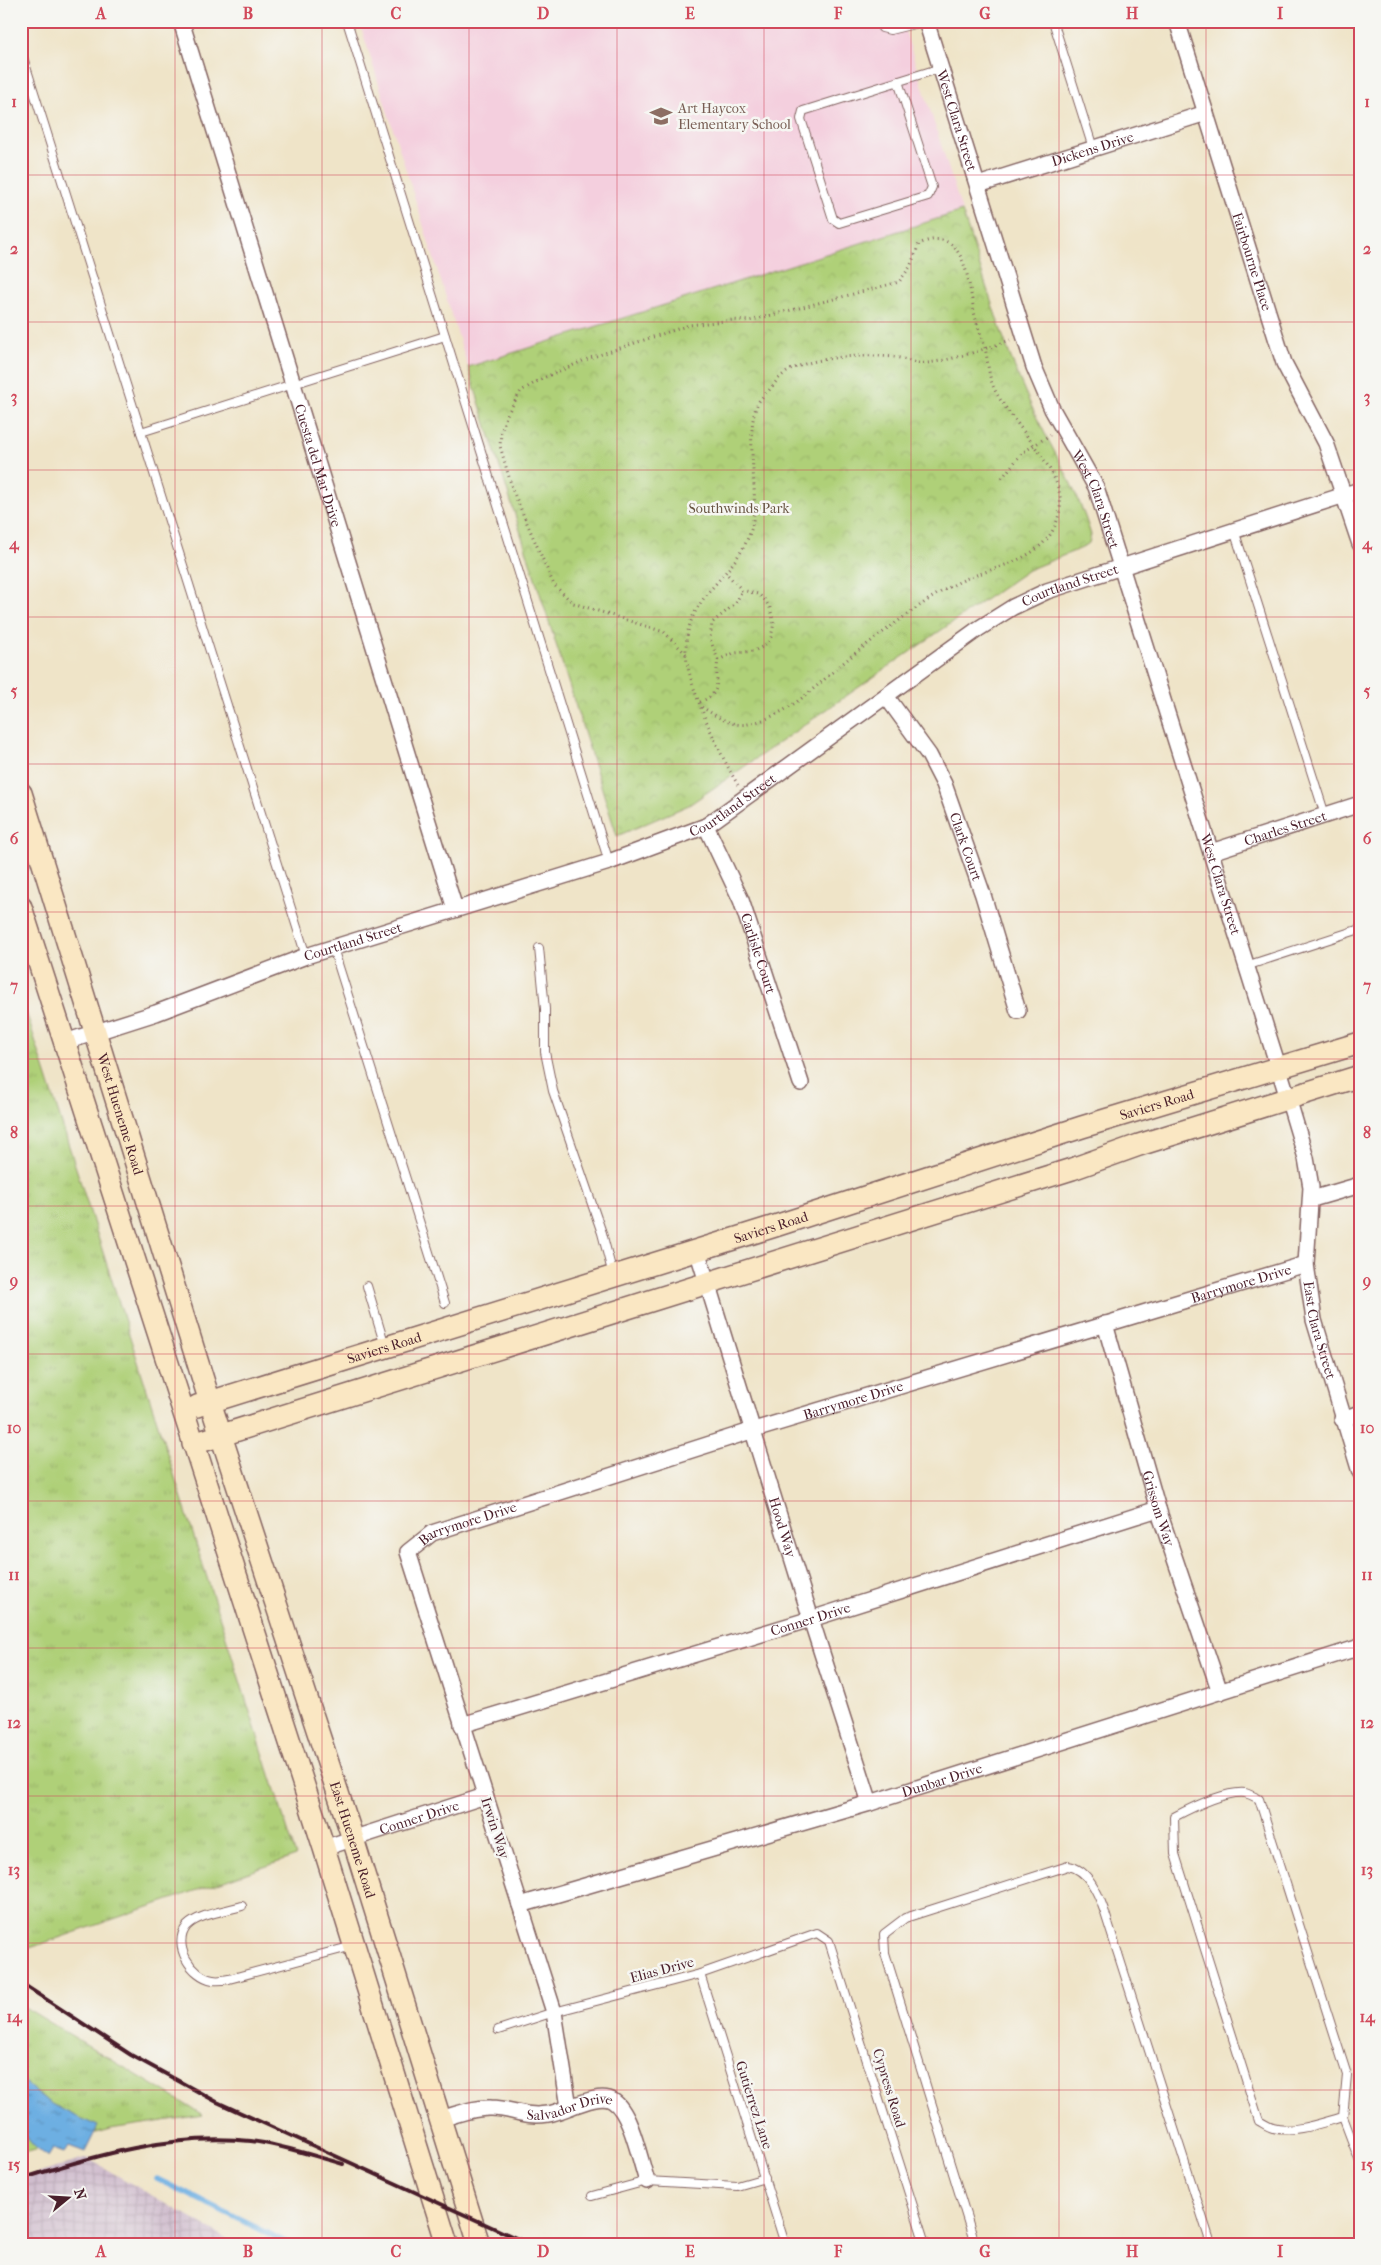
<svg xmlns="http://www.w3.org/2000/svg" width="1381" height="2265" font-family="'IM FELL French Canon',serif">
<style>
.built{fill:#f4cfde}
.industrial{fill:url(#industrial-grid)}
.grass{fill:url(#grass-tufts);stroke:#7c7852}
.park{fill:url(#park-crowns);stroke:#7c7852}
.water{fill:url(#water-ripples);stroke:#5c6786}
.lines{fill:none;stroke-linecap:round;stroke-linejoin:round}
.stream{stroke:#6dafe2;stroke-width:5.5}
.lane-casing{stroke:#846462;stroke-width:10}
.street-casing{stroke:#846462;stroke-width:18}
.secondary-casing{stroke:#846462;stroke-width:24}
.path{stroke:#846462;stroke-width:3;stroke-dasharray:1 4;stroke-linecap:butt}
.lane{stroke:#fff;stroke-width:8}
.street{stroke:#fff;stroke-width:15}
.secondary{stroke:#fae7c3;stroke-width:21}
.rail{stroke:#4a1f2b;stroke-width:4}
.grid{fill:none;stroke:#d1495b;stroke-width:1;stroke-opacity:0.55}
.labels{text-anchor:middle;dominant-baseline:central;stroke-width:5;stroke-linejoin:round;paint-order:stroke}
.education-label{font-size:14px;fill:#785e54;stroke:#f6f6f2;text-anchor:start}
.street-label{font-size:14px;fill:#4a1f2b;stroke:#f6f6f2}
.park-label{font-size:14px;fill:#685442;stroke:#f6f6f2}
.neatline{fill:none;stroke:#d1495b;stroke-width:2}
.grid-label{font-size:16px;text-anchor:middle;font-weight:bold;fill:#d1495b}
</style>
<defs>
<pattern id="industrial-grid" width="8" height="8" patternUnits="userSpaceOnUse" patternTransform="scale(1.25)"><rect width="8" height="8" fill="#d0bdce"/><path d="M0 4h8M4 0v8" fill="none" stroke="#b4a2b1"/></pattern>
<pattern id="grass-tufts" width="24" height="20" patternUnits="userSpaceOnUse" patternTransform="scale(1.25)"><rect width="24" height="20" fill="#afd078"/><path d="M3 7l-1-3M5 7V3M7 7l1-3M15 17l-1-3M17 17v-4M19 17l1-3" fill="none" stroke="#98b268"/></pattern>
<pattern id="park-crowns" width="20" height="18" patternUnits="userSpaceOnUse" patternTransform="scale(1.25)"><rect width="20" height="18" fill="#afd078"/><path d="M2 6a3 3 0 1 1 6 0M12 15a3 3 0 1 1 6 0" fill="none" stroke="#98b268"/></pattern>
<pattern id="water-ripples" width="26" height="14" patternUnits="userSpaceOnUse" patternTransform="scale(1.25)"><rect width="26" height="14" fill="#6dafe2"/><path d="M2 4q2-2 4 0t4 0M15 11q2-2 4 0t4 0" fill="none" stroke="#5c8eb7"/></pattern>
</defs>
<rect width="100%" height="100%" fill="#f6f6f2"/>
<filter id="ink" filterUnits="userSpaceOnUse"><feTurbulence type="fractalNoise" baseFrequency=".02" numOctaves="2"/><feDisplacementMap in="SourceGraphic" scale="10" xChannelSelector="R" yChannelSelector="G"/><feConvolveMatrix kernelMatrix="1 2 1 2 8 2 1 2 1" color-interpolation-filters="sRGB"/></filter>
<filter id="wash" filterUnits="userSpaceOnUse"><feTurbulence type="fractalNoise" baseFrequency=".0096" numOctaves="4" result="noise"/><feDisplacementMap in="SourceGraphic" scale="20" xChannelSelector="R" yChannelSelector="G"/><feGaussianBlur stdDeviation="1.12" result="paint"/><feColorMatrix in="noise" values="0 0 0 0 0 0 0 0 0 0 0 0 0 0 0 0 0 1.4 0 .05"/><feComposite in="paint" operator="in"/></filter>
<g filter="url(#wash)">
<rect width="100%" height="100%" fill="#efe4c8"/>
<path class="built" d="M359,21h543l60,190 -494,156z"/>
<path class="industrial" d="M87,2158l149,86h-215v-65z"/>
<g class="grass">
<path d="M21,996l275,860 -275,95z"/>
<path d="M21,2005l182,110 -93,14 -89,25z"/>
</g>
<path class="park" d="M962,211c21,63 39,129 67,190 20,45 48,85 62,134l-2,8 -7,5 -54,22 -339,235 -72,31 -149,-469z"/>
<path class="water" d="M21,2078c23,25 47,35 77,48l-13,26 -16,-6 -5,7 -11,-4 -5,8c-34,-21 -27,-44 -27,-79z"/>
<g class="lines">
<path class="stream" d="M157,2179l133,65"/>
</g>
</g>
<g filter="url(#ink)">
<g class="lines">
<g class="lane-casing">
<g id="lane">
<path d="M347,21l262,841"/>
<path d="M878,21l4,7 8,2 36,-9"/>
<path d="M1053,21l40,127"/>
<path d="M21,51l285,905"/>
<path d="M898,81l34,106 -4,9 -89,27 -6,-4 -32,-100 2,-8 138,-43"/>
<path d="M141,432l304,-96"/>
<path d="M1234,530l91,285"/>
<path d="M333,948l112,355"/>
<path d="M539,948l6,61v43l8,39 49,142 11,42"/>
<path d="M1246,966l114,-37"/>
<path d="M367,1286l18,60"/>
<path d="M242,1906c-16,5 -44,8 -55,20 -16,19 5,51 26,54 5,1 11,0 16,-1l124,-33"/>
<path d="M700,1974l85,270"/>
<path d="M498,2030l56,-18 146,-38 117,-41 12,8 96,303"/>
<path d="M1343,2117c-19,5 -51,17 -70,11 -5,-1 -10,-5 -14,-7l-84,-267 -1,-37c17,-9 51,-26 71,-24 4,1 10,4 14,6l88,276 -4,42 17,45"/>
<path d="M592,2196l55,-15 90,5 28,-8"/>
<path d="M975,2244l-90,-291 -1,-19 21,-16 163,-52c20,3 30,27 36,44l107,334"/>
</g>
</g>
<g class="street-casing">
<g id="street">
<path id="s1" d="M181,21l274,888"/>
<path id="s2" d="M926,21l108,346 18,42 44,78 192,611 18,60 5,29 -5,77 8,56 46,152"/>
<path id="s3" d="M1177,21l107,342 42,80 34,101"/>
<path id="s4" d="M978,185l228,-72"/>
<path id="s5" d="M886,696l43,59 15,29 39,111 35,116"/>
<path id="s6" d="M706,826l35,74 60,183"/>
<path id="s7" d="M1211,852l149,-48"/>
<path id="s8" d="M65,1042l91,-29 150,-57 303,-94 97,-36 272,-197 35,-22 34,-16 313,-101"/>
<path d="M1312,1199l48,-14"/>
<path id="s9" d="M697,1250l114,369 59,184"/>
<path id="s10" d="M1105,1324l53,185 62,183"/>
<path d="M1342,1419l18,-6"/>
<path id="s11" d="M462,1725l349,-106 347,-110"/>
<path id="s12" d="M324,1848l161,-52"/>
<path id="s13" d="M520,1905l350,-102 490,-156"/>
<path id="s14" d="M569,2107l-15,-95 -146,-460 24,-19 322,-103 552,-166"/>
<path id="s15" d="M439,2119c17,-4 35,-12 52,-11 21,0 33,10 57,6 16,-2 50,-23 65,-13 18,11 27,60 34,80"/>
</g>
</g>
<g class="secondary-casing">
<g id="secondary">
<path id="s16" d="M21,793l189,609 143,437 126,405"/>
<path d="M21,907l303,941 123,396"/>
<path id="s17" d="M197,1406l575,-179 310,-100 278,-84"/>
<path d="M193,1444l879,-275 67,-24 221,-69"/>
</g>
</g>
<g class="path">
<path d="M1002,478l20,-25 28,-18"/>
<path d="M686,654l-22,-22 -91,-29 -19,-18 -41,-94 -13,-45 1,-13 5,-17 15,-25 22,-13 47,-20 99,-33 44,-5 16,1 150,-39 11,-15 9,-23c46,-21 49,37 55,67 2,13 8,25 11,37 3,12 3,26 8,38 15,35 73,84 67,122 -6,44 -46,54 -81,66 -17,5 -33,15 -48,24 -27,18 -53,38 -78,57 -32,25 -62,61 -105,69 -17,3 -32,-8 -46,-17"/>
<path d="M718,660l-8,-21 2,-16 24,-20 6,-13"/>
<path d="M700,702c24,-10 14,-20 18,-42l16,-7 20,-2 12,-6 5,-8 3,-14 -4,-15 -5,-8 -7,-6 -16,-4 -16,-17"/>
<path d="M738,785c-17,-28 -51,-101 -52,-132 -2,-60 52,-74 66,-127 8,-35 -8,-90 5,-121 2,-6 10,-12 14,-17 4,-5 8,-11 13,-14 24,-18 80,-20 110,-17 10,1 23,8 33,6 26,-3 58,-14 83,-23"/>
</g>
<use href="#lane" class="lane"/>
<use href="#street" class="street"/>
<use href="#secondary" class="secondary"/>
<g class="rail">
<path d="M21,1983l110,72 86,47 312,142"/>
<path d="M21,2179c76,-24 150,-46 230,-38 32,4 62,15 92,23"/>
</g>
</g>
</g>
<path class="grid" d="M175,21v2223M322,21v2223M469,21v2223M617,21v2223M764,21v2223M911,21v2223M1059,21v2223M1206,21v2223M21,175h1339M21,322h1339M21,470h1339M21,617h1339M21,764h1339M21,912h1339M21,1059h1339M21,1206h1339M21,1354h1339M21,1501h1339M21,1648h1339M21,1796h1339M21,1943h1339M21,2090h1339"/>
<defs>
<g id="school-bare" transform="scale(1.725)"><path d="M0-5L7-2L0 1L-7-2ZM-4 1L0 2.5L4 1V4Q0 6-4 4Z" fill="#8d6e63" stroke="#f6f6f2" stroke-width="2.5" paint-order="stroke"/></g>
</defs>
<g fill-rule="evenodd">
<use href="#school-bare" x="661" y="116"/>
</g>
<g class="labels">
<g class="education-label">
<text x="678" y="108">Art Haycox<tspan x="678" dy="16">Elementary School</tspan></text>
</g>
<g class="street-label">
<text stroke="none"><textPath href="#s2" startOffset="104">West Clara Street</textPath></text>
<text stroke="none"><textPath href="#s4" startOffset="120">Dickens Drive</textPath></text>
<text stroke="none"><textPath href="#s3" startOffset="252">Fairbourne Place</textPath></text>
<text stroke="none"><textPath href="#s1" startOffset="465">Cuesta del Mar Drive</textPath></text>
<text stroke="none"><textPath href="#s2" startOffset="509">West Clara Street</textPath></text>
<text stroke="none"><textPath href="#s8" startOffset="1115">Courtland Street</textPath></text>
<text stroke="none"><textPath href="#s8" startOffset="710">Courtland Street</textPath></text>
<text stroke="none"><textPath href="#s7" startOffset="78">Charles Street</textPath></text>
<text stroke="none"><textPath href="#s5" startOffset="172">Clark Court</textPath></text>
<text stroke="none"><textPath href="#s2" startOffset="914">West Clara Street</textPath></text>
<text stroke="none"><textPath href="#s8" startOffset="305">Courtland Street</textPath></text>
<text stroke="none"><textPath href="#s6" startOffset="138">Carlisle Court</textPath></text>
<text stroke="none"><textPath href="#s17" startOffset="1006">Saviers Road</textPath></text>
<text stroke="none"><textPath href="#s16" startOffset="336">West Hueneme Road</textPath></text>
<text stroke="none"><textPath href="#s17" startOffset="601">Saviers Road</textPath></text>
<text stroke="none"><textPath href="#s14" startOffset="1456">Barrymore Drive</textPath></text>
<text stroke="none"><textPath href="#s2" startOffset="1375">East Clara Street</textPath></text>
<text stroke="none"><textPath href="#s17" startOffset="196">Saviers Road</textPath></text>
<text stroke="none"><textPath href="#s14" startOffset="1051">Barrymore Drive</textPath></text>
<text stroke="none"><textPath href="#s10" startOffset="192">Grissom Way</textPath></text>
<text stroke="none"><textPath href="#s14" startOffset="646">Barrymore Drive</textPath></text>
<text stroke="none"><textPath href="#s9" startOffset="290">Hood Way</textPath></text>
<text stroke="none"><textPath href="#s11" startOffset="364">Conner Drive</textPath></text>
<text stroke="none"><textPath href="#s13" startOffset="440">Dunbar Drive</textPath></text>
<text stroke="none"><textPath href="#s12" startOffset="100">Conner Drive</textPath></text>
<text transform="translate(495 1828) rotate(72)">Irwin Way</text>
<text stroke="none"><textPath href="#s16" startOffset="1098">East Hueneme Road</textPath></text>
<text transform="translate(662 1970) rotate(-15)">Elias Drive</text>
<text transform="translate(889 2088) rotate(73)">Cypress Road</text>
<text transform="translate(754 2105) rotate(72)">Gutierrez Lane</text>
<text stroke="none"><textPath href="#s15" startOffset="134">Salvador Drive</textPath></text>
</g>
<g class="park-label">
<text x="739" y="508">Southwinds Park</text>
</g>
</g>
<rect width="1381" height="2265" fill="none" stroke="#f6f6f2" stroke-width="55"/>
<g transform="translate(68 2198) rotate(72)" stroke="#f6f6f2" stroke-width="4" paint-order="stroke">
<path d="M0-4L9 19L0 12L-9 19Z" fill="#4a1f2b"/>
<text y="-8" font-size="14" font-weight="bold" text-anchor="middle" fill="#4a1f2b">N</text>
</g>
<rect x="28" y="28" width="1326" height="2210" class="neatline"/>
<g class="grid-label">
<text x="101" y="19">A</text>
<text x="248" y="19">B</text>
<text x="396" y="19">C</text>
<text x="543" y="19">D</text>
<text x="690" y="19">E</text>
<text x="838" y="19">F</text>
<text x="985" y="19">G</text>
<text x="1132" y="19">H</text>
<text x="1280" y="19">I</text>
<text x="14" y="107">1</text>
<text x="1367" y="107">1</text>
<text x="14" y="254">2</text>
<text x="1367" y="254">2</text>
<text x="14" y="402">3</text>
<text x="1367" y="402">3</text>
<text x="14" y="549">4</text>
<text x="1367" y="549">4</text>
<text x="14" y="696">5</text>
<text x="1367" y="696">5</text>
<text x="14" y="844">6</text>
<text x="1367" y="844">6</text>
<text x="14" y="991">7</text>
<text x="1367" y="991">7</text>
<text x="14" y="1138">8</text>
<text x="1367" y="1138">8</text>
<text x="14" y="1286">9</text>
<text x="1367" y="1286">9</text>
<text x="14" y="1433">10</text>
<text x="1367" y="1433">10</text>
<text x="14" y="1580">11</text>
<text x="1367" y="1580">11</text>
<text x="14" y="1728">12</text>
<text x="1367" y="1728">12</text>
<text x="14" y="1875">13</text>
<text x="1367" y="1875">13</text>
<text x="14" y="2022">14</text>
<text x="1367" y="2022">14</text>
<text x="14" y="2170">15</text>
<text x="1367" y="2170">15</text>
<text x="101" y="2257">A</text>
<text x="248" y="2257">B</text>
<text x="396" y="2257">C</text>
<text x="543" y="2257">D</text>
<text x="690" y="2257">E</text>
<text x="838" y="2257">F</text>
<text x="985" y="2257">G</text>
<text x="1132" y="2257">H</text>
<text x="1280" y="2257">I</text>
</g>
</svg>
